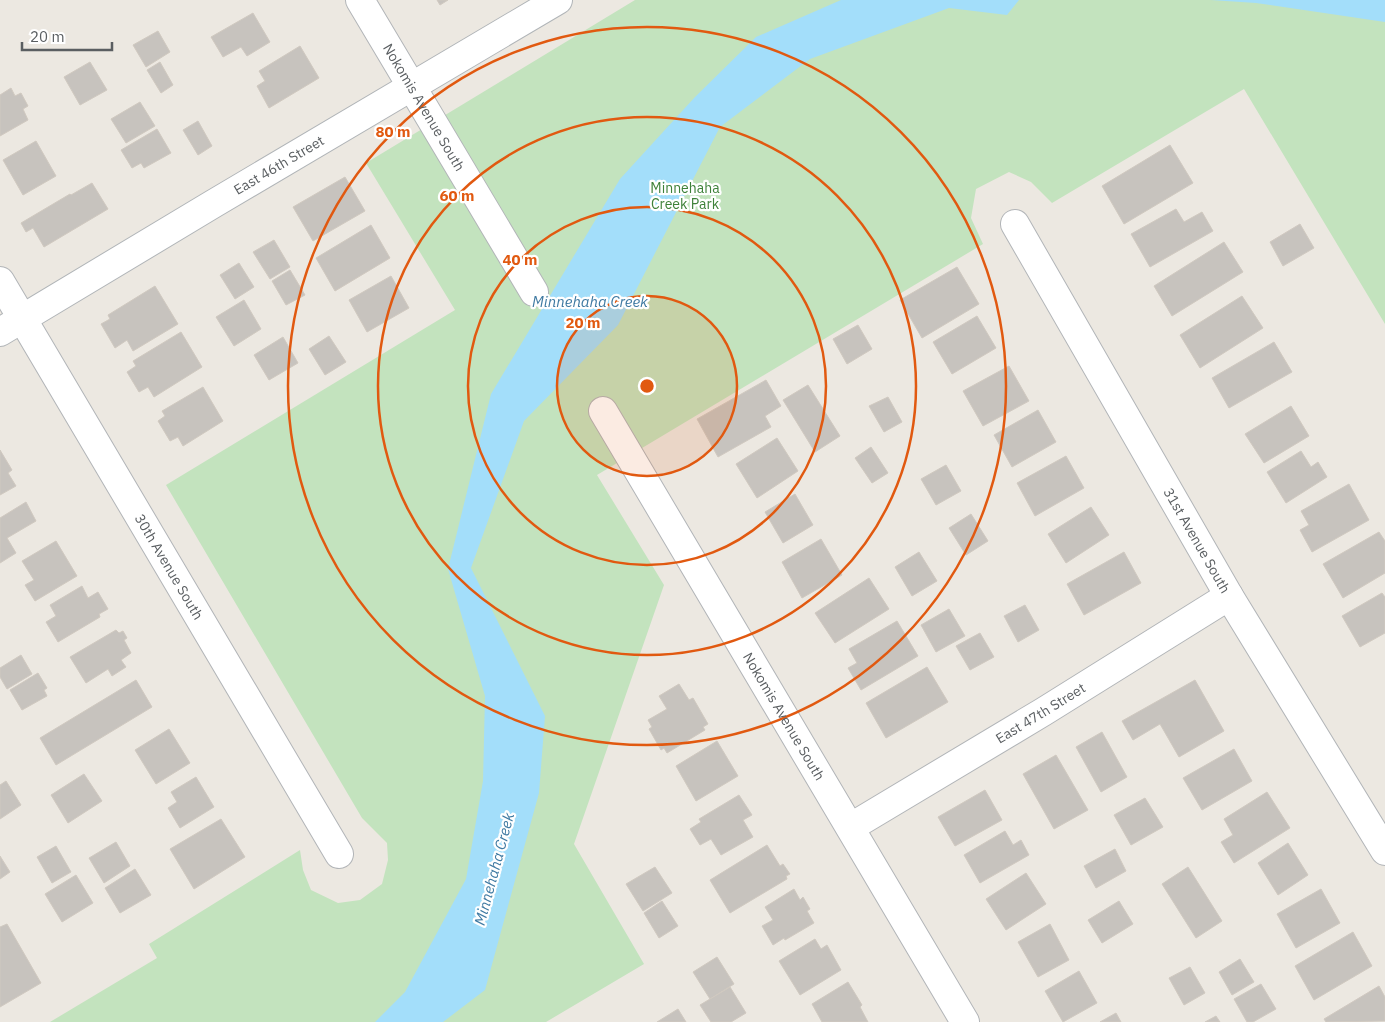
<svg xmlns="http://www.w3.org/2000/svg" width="1385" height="1022" font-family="'IBM Plex Sans',sans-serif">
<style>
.green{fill:#c3e3be}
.water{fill:#a3defa}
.building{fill:#c7c3be;stroke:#d0c9c0}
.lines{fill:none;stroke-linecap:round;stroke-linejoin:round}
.street-casing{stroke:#b2b5b8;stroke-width:30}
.secondary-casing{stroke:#b1b5b8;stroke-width:30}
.street{stroke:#fff;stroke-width:28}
.secondary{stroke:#fff;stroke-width:28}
.ring{fill:none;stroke:#e15910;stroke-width:2.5}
.labels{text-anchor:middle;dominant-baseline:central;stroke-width:4.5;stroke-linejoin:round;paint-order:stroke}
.street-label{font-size:14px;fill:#5a5e61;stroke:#fff}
.park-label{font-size:14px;fill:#3e8139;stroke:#fff}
.water-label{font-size:15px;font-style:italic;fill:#3f7aa2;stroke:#fff}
.centre{fill:#e15910;stroke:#fff;stroke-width:2.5}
.ring-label{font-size:15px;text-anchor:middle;font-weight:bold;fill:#e15910;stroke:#fff;stroke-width:4.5;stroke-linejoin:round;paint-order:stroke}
</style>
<rect width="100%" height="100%" fill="#ece8e1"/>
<path class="green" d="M635,0h750v324l-141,-235 -192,114 -21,-21 -22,-10 -33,17 -5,29 12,26 -386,231 67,110 -90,259 70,120 -98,58h-496l107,-64 -8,-14 151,-94 3,20 8,20 27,13 22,-3 22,-16 6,-24 -1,-17 -25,-25 -196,-333 289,-175 -89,-147z"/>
<g class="water">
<path d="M841,0h178l-12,15 -58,-7 -139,51 -90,68 -102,198 -94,96 -53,147 74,148 -6,77 -54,197 -42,32h-68l30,-30 61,-113 17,-98 2,-85 -37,-127 43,-175 129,-215 75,-82 61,-60z"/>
<path d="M1211,0h174v22l-129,-19z"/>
</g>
<g class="building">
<path d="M437,0h11l-8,5z"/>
<path d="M253,13l17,29 -23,14 -6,-9 -18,10 -12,-20z"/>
<path d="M158,31l12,21 -24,15 -13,-22z"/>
<path d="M300,46l19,32 -50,30 -12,-22 8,-5 -6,-10z"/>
<path d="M90,62l17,28 -27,15 -16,-28z"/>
<path d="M160,62l13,23 -12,8 -14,-23z"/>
<path d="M11,88l4,8 6,-3 7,13 -5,3 5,11 -28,16v-41z"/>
<path d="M140,102l15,24 -29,17 -15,-24z"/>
<path d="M198,121l14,25 -14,9 -15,-25z"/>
<path d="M157,129l14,24 -27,15 -3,-5 -9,5 -11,-18z"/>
<path d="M36,141l20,35 -33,19 -20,-35z"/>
<path d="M1170,145l23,38 -69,41 -22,-38z"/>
<path d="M345,177l20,34 -52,30 -20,-34z"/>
<path d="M92,183l16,26 -64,38 -11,-19 -7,4 -5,-9 49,-29 1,1z"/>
<path d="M1176,209l8,13 18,-10 11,19 -63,36 -19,-33z"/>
<path d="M1300,224l14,24 -31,18 -13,-24z"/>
<path d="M371,225l19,33 -55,33 -19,-33z"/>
<path d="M274,240l16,27 -20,12 -17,-27z"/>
<path d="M1224,242l19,30 -71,44 -18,-30z"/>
<path d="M239,263l15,24 -19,12 -15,-24z"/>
<path d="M957,267l22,37 -57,34 -22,-38z"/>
<path d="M290,270l15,25 -19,10 -14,-24z"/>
<path d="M391,276l18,32 -42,24 -18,-32z"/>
<path d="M155,286l23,38 -45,27 -6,-11 -12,8 -14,-24 9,-5 -2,-4z"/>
<path d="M1242,296l21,32 -63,40 -20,-33z"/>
<path d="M244,300l17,29 -27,17 -18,-29z"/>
<path d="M977,316l19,32 -44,26 -19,-32z"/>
<path d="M858,325l14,24 -25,15 -14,-25z"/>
<path d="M181,332l21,35 -48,30 -6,-10 -9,5 -12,-20 9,-6 -3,-5z"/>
<path d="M329,336l17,26 -21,13 -16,-26z"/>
<path d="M283,337l15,26 -29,17 -15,-25z"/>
<path d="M1274,342l18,30 -63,36 -17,-30z"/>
<path d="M1009,366l20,35 -46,25 -20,-35z"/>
<path d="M766,380l15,26 -16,10 6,11 -53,30 -21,-38z"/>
<path d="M808,385l32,51 -25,16 -32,-52z"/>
<path d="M203,387l20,34 -40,25 -5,-9 -8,4 -12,-20 7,-5 -3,-5z"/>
<path d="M888,397l14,25 -18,10 -15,-26z"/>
<path d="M1291,406l18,30 -45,27 -19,-29z"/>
<path d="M1038,410l18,32 -44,25 -18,-32z"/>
<path d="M777,438l21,33 -41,27 -21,-34z"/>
<path d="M871,447l17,26 -16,10 -17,-25z"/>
<path d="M0,450l12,20 -4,3 8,13 -16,9z"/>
<path d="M1301,451l10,16 7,-5 9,15 -41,26 -19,-31z"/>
<path d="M1066,456l18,32 -49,28 -18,-33z"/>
<path d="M946,465l15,26 -25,14 -15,-26z"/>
<path d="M1349,484l20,36 -57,32 -12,-22 9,-5 -8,-14z"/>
<path d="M795,494l18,31 -30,18 -18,-31z"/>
<path d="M26,502l10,19 -29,17 9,15 -16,10v-45z"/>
<path d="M1091,507l18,28 -43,28 -18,-29z"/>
<path d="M971,514l17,27 -22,14 -17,-27z"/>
<path d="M1379,532l6,9v32l-42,25 -20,-34z"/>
<path d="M821,539l21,36 -40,23 -20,-36z"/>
<path d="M56,541l21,35 -42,25 -10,-16 9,-5 -12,-19z"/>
<path d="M919,552l18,29 -25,15 -17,-29z"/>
<path d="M1124,552l17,31 -57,32 -17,-31z"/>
<path d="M869,578l20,31 -54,34 -20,-30z"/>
<path d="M82,586l6,12 10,-6 10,17 -9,5 1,3 -42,25 -12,-20 10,-6 -6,-11z"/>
<path d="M1382,593l3,4v36l-25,14 -18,-31z"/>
<path d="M1025,605l14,25 -21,12 -14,-26z"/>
<path d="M949,609l16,27 -29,16 -15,-27z"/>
<path d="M897,621l21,35 -57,34 -13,-22 9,-5 -8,-14z"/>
<path d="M116,630l3,3 4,-2 4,7 -3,2 7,13 -10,7 5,7 -14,9 -4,-7 -22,14 -16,-26z"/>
<path d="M980,633l14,24 -24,13 -14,-24z"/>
<path d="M21,655l11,19 -25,15 -7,-12v-9z"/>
<path d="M927,667l21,35 -62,36 -20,-35z"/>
<path d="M38,673l9,15 -3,2 3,6 -25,14 -12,-20z"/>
<path d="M136,680l16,27 -96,58 -16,-27z"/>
<path d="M1195,680l29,51 -45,26 -19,-33 -27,16 -11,-19z"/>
<path d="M679,684l10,16 4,-2 15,26 -5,3 2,3 -38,23 -3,-5 -3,2 -12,-21 3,-2 -4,-7 19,-11 -8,-13z"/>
<path d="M169,729l21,34 -34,21 -21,-34z"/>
<path d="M1102,732l25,45 -26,15 -25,-45z"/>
<path d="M717,741l21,35 -42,25 -20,-35z"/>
<path d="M1234,749l18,32 -50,29 -19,-32z"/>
<path d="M1056,755l32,55 -34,19 -31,-55z"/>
<path d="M84,774l18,27 -34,22 -17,-28z"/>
<path d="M196,777l18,30 -34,21 -12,-20 9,-6 -6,-10z"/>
<path d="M6,781l15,24 -21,14v-34z"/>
<path d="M985,790l17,30 -47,26 -17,-29z"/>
<path d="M1267,792l23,36 -56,35 -13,-21 12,-7 -9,-16z"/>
<path d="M739,795l13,20 -9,5 10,17 -32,18 -10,-16 -11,6 -10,-16 11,-7 -2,-3z"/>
<path d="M1145,798l18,29 -32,18 -17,-30z"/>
<path d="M221,819l24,38 -51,32 -24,-40z"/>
<path d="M1005,831l8,14 8,-5 8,15 -49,28 -16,-28z"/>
<path d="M116,842l14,24 -26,17 -15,-25z"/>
<path d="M1288,843l20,32 -30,20 -20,-32z"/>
<path d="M767,845l13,21 3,-2 7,10 -4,2 1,3 -57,34 -20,-33z"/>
<path d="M56,846l15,26 -19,11 -15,-26z"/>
<path d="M1115,849l11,22 -30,17 -12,-22z"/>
<path d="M0,856l10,16 -10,7z"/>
<path d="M655,867l17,26 -29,18 -17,-27z"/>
<path d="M1188,867l34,54 -26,17 -34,-54z"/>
<path d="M135,869l16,26 -31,18 -15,-25z"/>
<path d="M1026,873l20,31 -40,26 -20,-31z"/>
<path d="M76,875l17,28 -31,19 -17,-28z"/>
<path d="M794,889l6,11 3,-3 7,12 -3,2 7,12 -29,17 -1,-2 -11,7 -11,-19 11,-6 -8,-13z"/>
<path d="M1321,889l19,34 -44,25 -19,-34z"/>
<path d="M662,901l16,25 -19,12 -15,-25z"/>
<path d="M1119,901l14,23 -31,19 -14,-23z"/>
<path d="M7,924l34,59 -41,24v-80z"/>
<path d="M1050,924l19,36 -31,17 -20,-35z"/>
<path d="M1353,932l19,34 -58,34 -19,-34z"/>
<path d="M815,939l6,10 6,-4 14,25 -41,25 -21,-34z"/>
<path d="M717,957l17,27 -24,15 -17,-27z"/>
<path d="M1240,959l14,23 -22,13 -13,-23z"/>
<path d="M1190,967l15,26 -21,12 -15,-27z"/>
<path d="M1079,971l18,32 -34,19 -18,-31z"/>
<path d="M848,982l14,23 -2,2 8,15h-46l-10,-18z"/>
<path d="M1261,984l15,25 -23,13h-6l-13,-23z"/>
<path d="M1379,986l6,11v24l-59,1 -2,-3z"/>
<path d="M730,987l16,26 -15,9h-20l-11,-17z"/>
<path d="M678,1009l8,13h-29z"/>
<path d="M1116,1013l5,9h-21z"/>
<path d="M1216,1016l4,6h-15z"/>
</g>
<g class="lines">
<g class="street-casing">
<g id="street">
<path id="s1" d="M360,0l174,292"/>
<path id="s2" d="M1015,224l214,372 156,255"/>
<path id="s3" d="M0,281l339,573"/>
<path id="s4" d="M603,411l362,611"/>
<path id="s5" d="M851,827l192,-115 186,-116"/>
</g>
</g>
<g class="secondary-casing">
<g id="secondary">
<path id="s6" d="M0,332l213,-128 345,-204"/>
</g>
</g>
<use href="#street" class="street"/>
<use href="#secondary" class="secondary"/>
</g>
<circle cx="647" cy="386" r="90" fill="#e15910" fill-opacity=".12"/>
<g class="ring">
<circle cx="647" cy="386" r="90"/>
<circle cx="647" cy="386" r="179"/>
<circle cx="647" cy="386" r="269"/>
<circle cx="647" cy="386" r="359"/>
</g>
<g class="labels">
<g class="street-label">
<text stroke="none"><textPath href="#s1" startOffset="125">Nokomis Avenue South</textPath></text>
<text stroke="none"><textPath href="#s6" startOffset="325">East 46th Street</textPath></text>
<text stroke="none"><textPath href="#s2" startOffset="365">31st Avenue South</textPath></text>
<text stroke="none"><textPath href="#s3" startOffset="332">30th Avenue South</textPath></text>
<text stroke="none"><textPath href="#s5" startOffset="221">East 47th Street</textPath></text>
<text stroke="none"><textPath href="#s4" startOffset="355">Nokomis Avenue South</textPath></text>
</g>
<g class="park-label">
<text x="685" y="188">Minnehaha<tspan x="685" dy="16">Creek Park</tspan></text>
</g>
<g class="water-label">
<text x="590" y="301">Minnehaha Creek</text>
<text transform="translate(494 869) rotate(-75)">Minnehaha Creek</text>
</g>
</g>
<circle cx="647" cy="386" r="8" class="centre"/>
<g class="ring-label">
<text x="393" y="137">80 m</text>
<text x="457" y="201">60 m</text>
<text x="520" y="265">40 m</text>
<text x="583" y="328">20 m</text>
</g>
<path d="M22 42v8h90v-8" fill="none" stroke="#5a5e61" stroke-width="2.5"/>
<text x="30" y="42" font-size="15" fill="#5a5e61" stroke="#ffffff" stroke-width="4" paint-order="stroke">20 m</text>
</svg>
